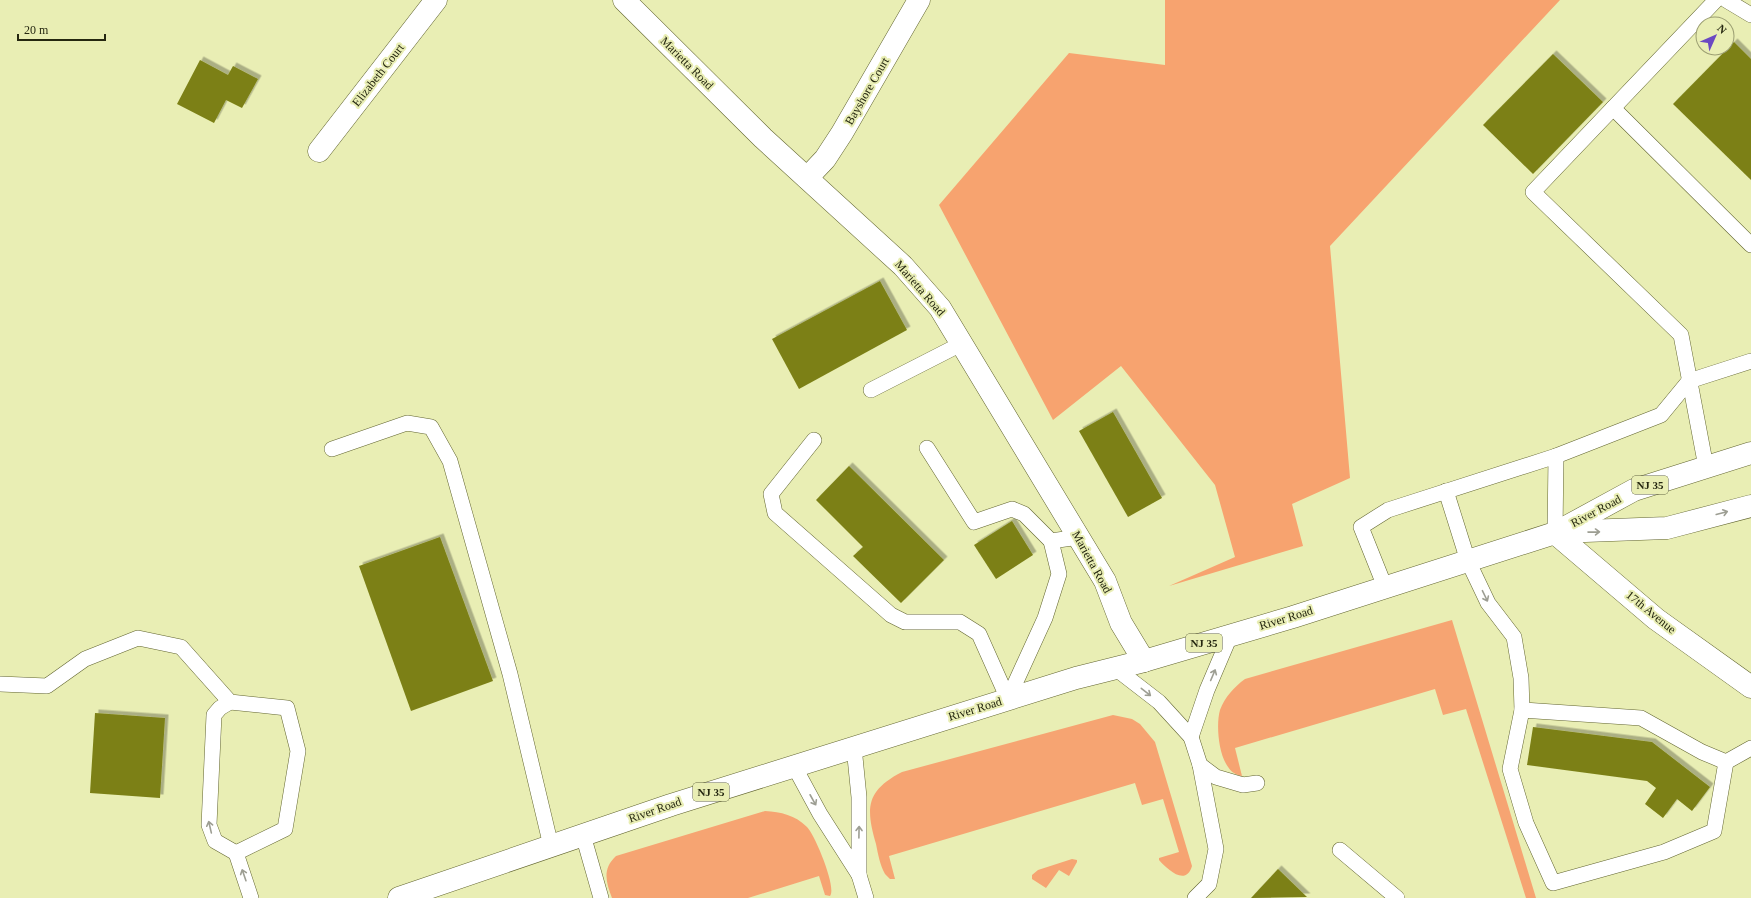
<svg xmlns="http://www.w3.org/2000/svg" width="1751" height="898" font-family="Georgia,serif">
<style>
.green{fill:#f6a472}
.forest{fill:#f7a36f}
.building{fill:#7c8016;filter:url(#shadow)}
.lines{fill:none;stroke-linecap:round;stroke-linejoin:round}
.lane-casing{stroke:#626530;stroke-width:16}
.street-casing{stroke:#626530;stroke-width:23}
.highway-casing{stroke:#626530;stroke-width:23}
.lane{stroke:#fff;stroke-width:15}
.street{stroke:#fff;stroke-width:22}
.highway{stroke:#fff;stroke-width:22}
.oneway{stroke:#9d9e93}
.labels{text-anchor:middle;dominant-baseline:central;stroke-width:4;stroke-linejoin:round;paint-order:stroke}
.shield{fill:#e9eeb4;stroke:#606341;stroke-width:1}
.shield-label{font-size:11px;font-weight:bold;fill:#252710}
.street-label{font-size:12px;fill:#252710;stroke:#e9eeb4}
</style>
<defs>
<filter id="shadow"><feDropShadow dx="3.5" dy="-3.5" stdDeviation="0" flood-color="#0004"/></filter>
</defs>
<rect width="100%" height="100%" fill="#e9eeb4"/>
<g class="green">
<path d="M1452,620l84,278h-10l-60,-189 -23,6 -8,-26 -200,59 7,28c-23,-2 -27,-49 -22,-66 5,-13 14,-23 25,-31z"/>
<path d="M1113,715l19,4 8,5 15,18 37,124c-6,21 -25,3 -33,-6v-2l20,-6 -16,-53 -21,6 -7,-22 -246,73 6,23h-5l-5,-5c-5,-9 -7,-20 -9,-30 -10,-35 -11,-53 26,-72z"/>
<path d="M765,811c16,1 30,4 42,16 8,8 30,61 23,69l-5,-1 -6,-19 -71,22h-136c-6,-16 -10,-29 4,-42z"/>
<path d="M1072,859l5,1v2l-8,14 -10,-6 -13,18 -14,-9v-4l6,-5z"/>
</g>
<path class="forest" d="M1165,0h395l-230,246 20,232 -58,26 11,42 -134,40 66,-29 -20,-72 -94,-119 -68,54 -114,-215 130,-152 96,12z"/>
<g class="building">
<path d="M1734,42l17,17v121l-78,-76z"/>
<path d="M1553,54l50,48 -70,72 -50,-49z"/>
<path d="M200,60l28,15 5,-9 25,13 -16,29 -16,-8 -12,23 -37,-19z"/>
<path d="M880,281l27,49 -108,59 -27,-50z"/>
<path d="M1113,412l49,86 -34,19 -49,-86z"/>
<path d="M849,466l95,94 -43,43 -48,-47 10,-9 -47,-47z"/>
<path d="M1012,521l21,34 -37,24 -22,-34z"/>
<path d="M440,537l53,144 -82,30 -52,-145z"/>
<path d="M95,713l70,5 -5,80 -70,-5z"/>
<path d="M1533,727l119,15 58,45 -18,24 -15,-12 -14,19 -18,-14 11,-16 -9,-7 -120,-16z"/>
<path d="M1278,869l29,28 -56,1z"/>
</g>
<g class="lines">
<g class="lane-casing">
<g id="lane">
<path d="M1726,0l25,15"/>
<path d="M1613,108l138,137"/>
<path d="M871,390l90,-46"/>
<path d="M814,440l-43,54 4,19 116,102 14,7h55l19,12 29,65"/>
<path d="M927,448l47,74 38,-13 12,5 27,27 28,-4"/>
<path d="M332,449l75,-26 24,4 19,34 60,213 41,172"/>
<path d="M1706,467l-25,-132 -148,-143 183,-192"/>
<path d="M1446,491l22,70 20,42 26,34 7,41 1,32 -12,59 16,54 27,60 111,-31 50,-21 12,-69"/>
<path d="M1555,533l1,-77"/>
<path d="M1385,587l-24,-60 27,-17 168,-54 105,-41 28,-34 62,-20"/>
<path d="M1115,668l44,34 32,35 16,-47 23,-54"/>
<path d="M0,684l47,2 38,-27 53,-21 43,9 49,55 57,6 11,43 -13,78 -49,24"/>
<path d="M1008,699l37,-81 14,-44 -8,-33"/>
<path d="M230,702l-10,6 -6,7 -5,110 6,16 21,12 15,45"/>
<path d="M1522,710l119,8 61,34 24,10 25,-14"/>
<path d="M1191,737l9,28 16,12 27,8 14,-2"/>
<path d="M794,766l26,48 39,61v-78l-5,-50"/>
<path d="M583,835l18,63"/>
<path d="M1340,850l57,48"/>
<path d="M859,875l7,23"/>
<path d="M1195,898l14,-14 7,-35 -16,-84"/>
</g>
</g>
<g class="street-casing">
<g id="street">
<path d="M624,0l139,138 140,128 37,42 165,273 16,42 23,38"/>
<path d="M319,151l117,-151"/>
<path d="M807,178l18,-19 17,-26 77,-133"/>
<path d="M1555,533l101,86 95,68"/>
</g>
</g>
<g class="highway-casing">
<g id="highway">
<path d="M1558,532l109,-4 84,-22"/>
<path d="M399,898l272,-93 405,-127 68,-17 149,-44 262,-84 79,-43 117,-37"/>
</g>
</g>
<use href="#lane" class="lane"/>
<use href="#street" class="street"/>
<use href="#highway" class="highway"/>
</g>
<defs><path id="oneway-shaft" d="M-6 0H5M1.5-3L5.5 0L1.5 3" fill="none" stroke-width="1.6" stroke-linecap="round" stroke-linejoin="round"/></defs>
<g class="oneway">
<use href="#oneway-shaft" transform="translate(1722 513) rotate(-15)"/>
<use href="#oneway-shaft" transform="translate(1594 532) rotate(-1)"/>
<use href="#oneway-shaft" transform="translate(1485 596) rotate(64)"/>
<use href="#oneway-shaft" transform="translate(1213 675) rotate(-67)"/>
<use href="#oneway-shaft" transform="translate(1146 692) rotate(38)"/>
<use href="#oneway-shaft" transform="translate(813 800) rotate(61)"/>
<use href="#oneway-shaft" transform="translate(210 827) rotate(-103)"/>
<use href="#oneway-shaft" transform="translate(859 832) rotate(-89)"/>
<use href="#oneway-shaft" transform="translate(244 875) rotate(-109)"/>
</g>
<g class="labels">
<g class="shield">
<rect x="1632" y="476" width="36" height="18" rx="3"/>
<rect x="1186" y="634" width="36" height="18" rx="3"/>
<rect x="693" y="783" width="36" height="18" rx="3"/>
</g>
<g class="shield-label">
<text x="1650" y="485">NJ 35</text>
<text x="1204" y="643">NJ 35</text>
<text x="711" y="792">NJ 35</text>
</g>
<g class="street-label">
<text transform="translate(687 63) rotate(45)">Marietta Road</text>
<text transform="translate(378 75) rotate(-52)">Elizabeth Court</text>
<text transform="translate(867 91) rotate(-60)">Bayshore Court</text>
<text transform="translate(920 288) rotate(49)">Marietta Road</text>
<text transform="translate(1596 511) rotate(-28)">River Road</text>
<text transform="translate(1092 562) rotate(61)">Marietta Road</text>
<text transform="translate(1651 612) rotate(39)">17th Avenue</text>
<text transform="translate(1286 618) rotate(-17)">River Road</text>
<text transform="translate(975 709) rotate(-17)">River Road</text>
<text transform="translate(655 810) rotate(-19)">River Road</text>
</g>
</g>
<g transform="translate(1715 36) rotate(45)"><circle r="19" fill="#e9eeb4" stroke="#9b9e72"/>
<path d="M0-3L7 15L0 10L-7 15Z" fill="#6b49c2"/>
<text y="-6" font-size="11" font-weight="bold" text-anchor="middle" fill="#252710">N</text>
</g>
<path d="M18 34v6h87v-6" fill="none" stroke="#252710" stroke-width="2"/>
<text x="24" y="34" font-size="12" fill="#252710" stroke="#e9eeb4" stroke-width="3" paint-order="stroke">20 m</text>
</svg>
